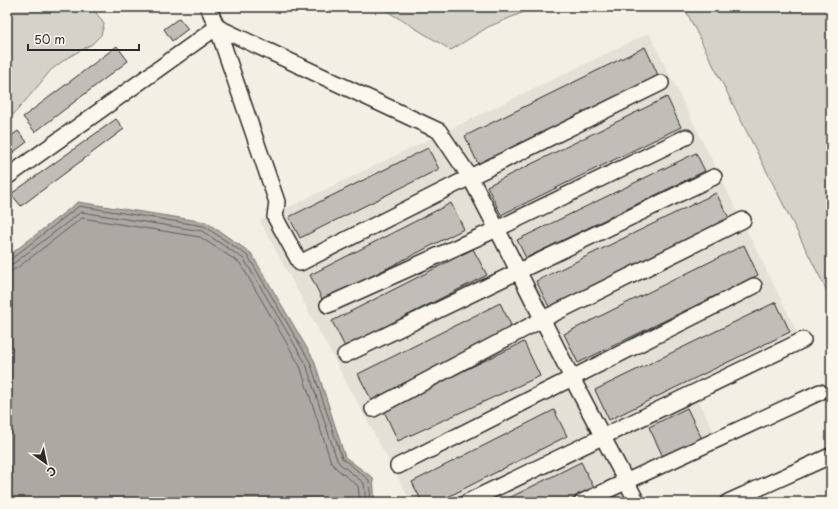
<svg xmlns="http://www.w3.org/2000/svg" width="838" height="509" font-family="'Playpen Sans',sans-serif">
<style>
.built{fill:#e4e0d6}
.green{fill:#d5d2c9;stroke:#807e7a}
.water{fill:#aca9a2;stroke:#787772}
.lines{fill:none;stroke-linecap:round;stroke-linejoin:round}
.shore{stroke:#5f5d5b;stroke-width:1}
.building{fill:#c0beb6;stroke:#2b2b2b}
.minor-casing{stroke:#2b2b2b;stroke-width:18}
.minor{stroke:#fbf7ec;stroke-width:15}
</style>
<rect width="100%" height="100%" fill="#f3efe4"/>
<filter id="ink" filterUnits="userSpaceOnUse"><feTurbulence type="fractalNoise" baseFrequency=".025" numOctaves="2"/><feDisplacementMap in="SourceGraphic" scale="8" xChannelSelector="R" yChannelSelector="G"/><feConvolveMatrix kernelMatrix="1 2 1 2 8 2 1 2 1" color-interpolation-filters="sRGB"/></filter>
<g filter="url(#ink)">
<path class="built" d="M649,33l156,315 -108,51 24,46 -85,42 8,15h-233l-151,-281z"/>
<g class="green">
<path d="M7,7h85l12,17 -3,11 -9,9 -25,14 -16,12 -14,17 -23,27 -7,4z"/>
<path d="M380,7h156l-48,20 -37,23z"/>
<path d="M684,7h147v292z"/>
</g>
<path class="water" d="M78,202l128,20 45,31 63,107 31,97 28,21 2,24h-368v-245z"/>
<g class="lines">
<g class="shore">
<path d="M7,260l4,-1 68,-53 125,20 44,30 62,106 32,96 27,22 2,22"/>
<path d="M7,265l7,-2 67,-51 121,19 42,28 62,105 31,96 3,4 24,19 2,19"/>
<path d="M7,271l6,-1 4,-2 65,-50 118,19 40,26 60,103 31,96 5,6 22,18 2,16"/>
</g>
</g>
<g class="building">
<path d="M179,18l9,11 -16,12 -8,-12z"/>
<path d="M117,46l11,15 -93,71 -12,-15z"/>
<path d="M645,47l14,30 -180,89 -14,-30z"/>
<path d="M667,97l14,30 -180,88 -14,-29z"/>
<path d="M116,119l8,10 -103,77 -10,-12z"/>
<path d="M18,131l9,11 -20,15v-18z"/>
<path d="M428,148l11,21 -139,69 -11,-21z"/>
<path d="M696,153l9,18 -179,87 -9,-18z"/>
<path d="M716,193l15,29 -180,89 -15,-30z"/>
<path d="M451,203l13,26 -141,72 -13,-26z"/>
<path d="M744,245l14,30 -180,88 -14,-29z"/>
<path d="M473,249l14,26 -142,72 -13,-26z"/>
<path d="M776,302l14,30 -181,88 -14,-30z"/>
<path d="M500,303l13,26 -141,72 -14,-27z"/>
<path d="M524,342l16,34 -142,65 -15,-32z"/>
<path d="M687,408l16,33 -39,18 -15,-32z"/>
<path d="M554,410l13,26 -129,66h-16l-10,-20z"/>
<path d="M581,462l13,26 -27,14h-66z"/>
</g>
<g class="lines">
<g class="minor-casing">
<g id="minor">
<path d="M208,7l9,20 222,104 31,46 27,52 75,149 65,124"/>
<path d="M7,177l210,-150 60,175 -2,15 25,46 170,-86 191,-94"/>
<path d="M328,305l169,-76 189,-92"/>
<path d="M345,355l369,-178"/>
<path d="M373,409l170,-90 200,-99"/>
<path d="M398,466l356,-180"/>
<path d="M467,502l336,-162"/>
<path d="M582,502l238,-110"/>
<path d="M728,502l102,-46"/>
</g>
</g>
<use href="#minor" class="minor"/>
</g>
</g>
<rect width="838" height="509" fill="none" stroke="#fbf7ec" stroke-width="24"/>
<rect x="12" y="12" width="814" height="485" fill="none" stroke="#2b2b2b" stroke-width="1.5" filter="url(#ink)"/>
<g transform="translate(46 463) rotate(147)" stroke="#fbf7ec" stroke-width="3" paint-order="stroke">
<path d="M0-3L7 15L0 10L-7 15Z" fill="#2b2b2b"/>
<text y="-6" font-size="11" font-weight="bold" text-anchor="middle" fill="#2b2b2b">С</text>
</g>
<path d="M28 44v6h111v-6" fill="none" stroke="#2b2b2b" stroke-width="2"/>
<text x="34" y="44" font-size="12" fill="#2b2b2b" stroke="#fbf7ec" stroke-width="3" paint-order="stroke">50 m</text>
</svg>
